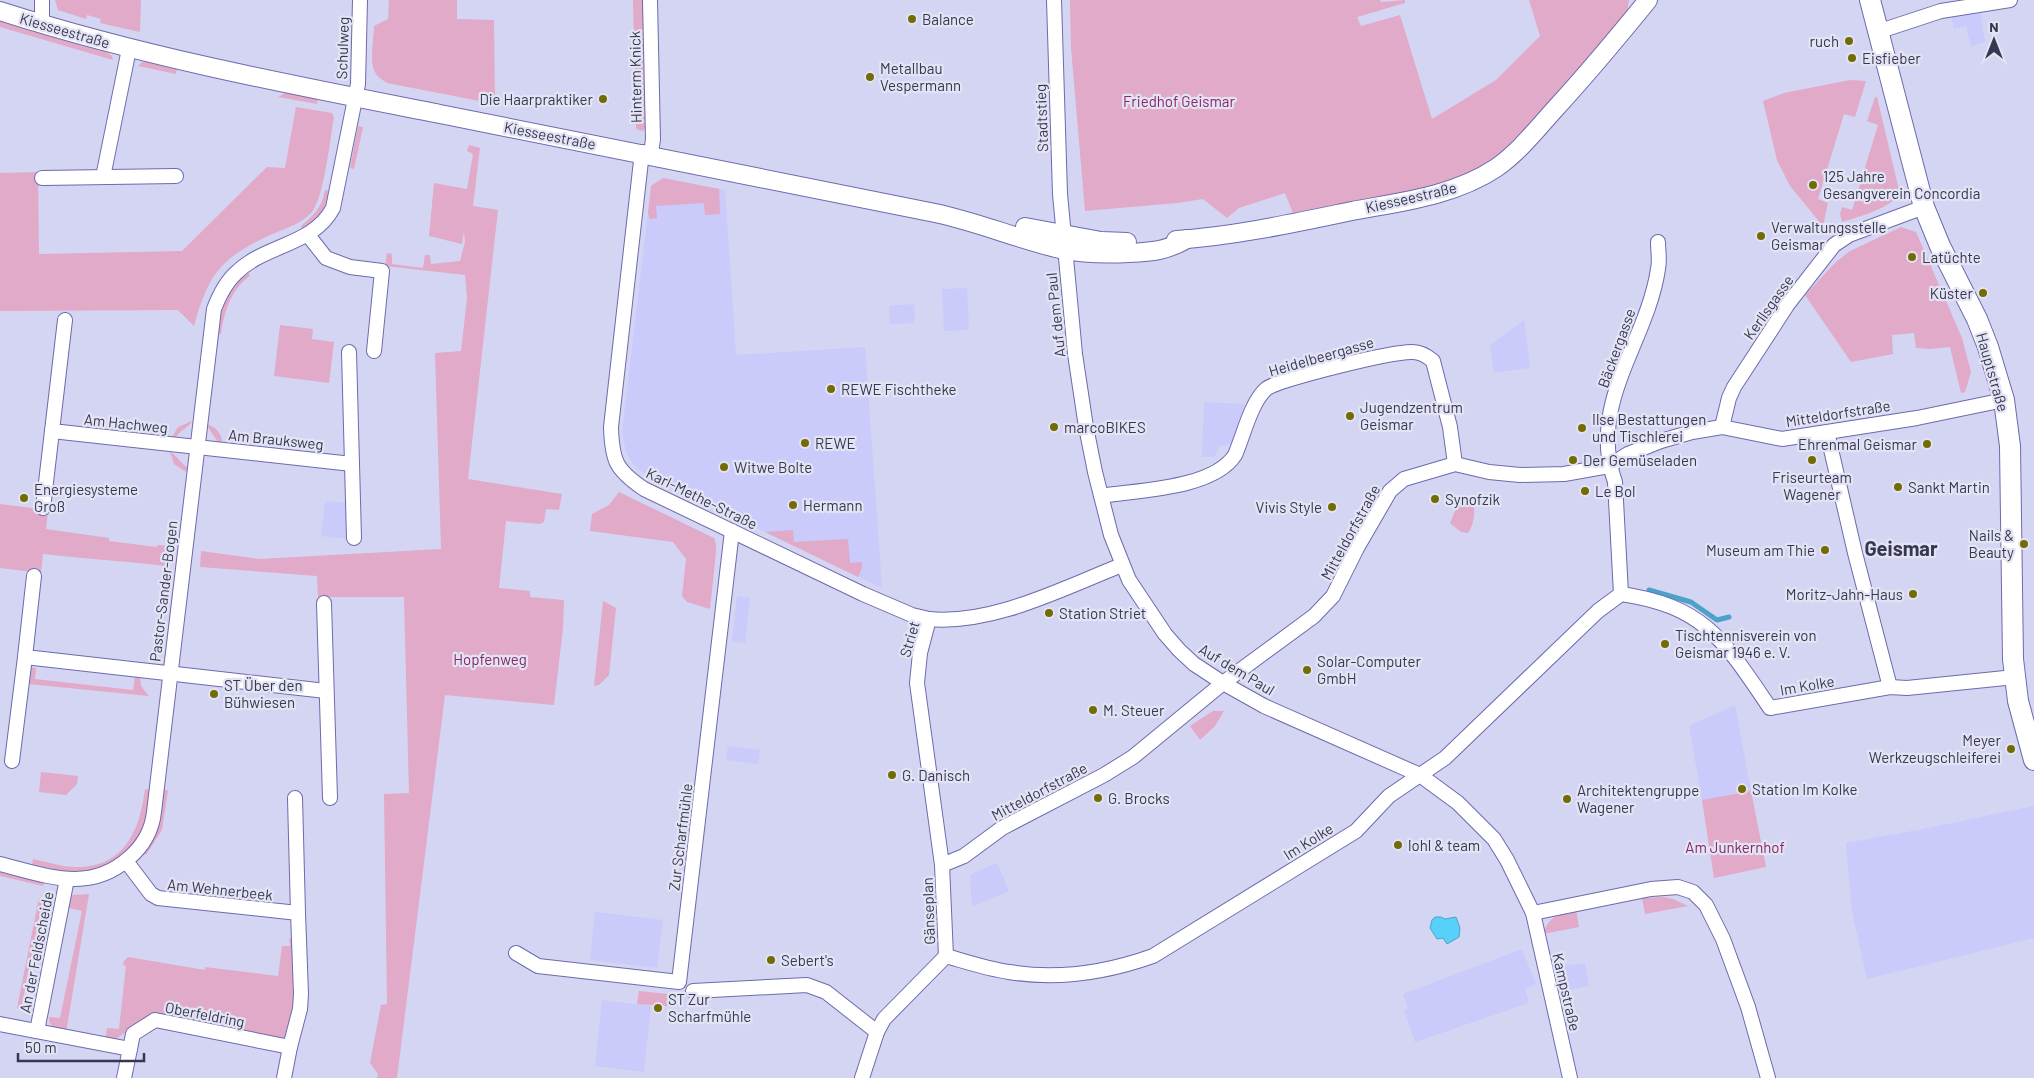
<svg xmlns="http://www.w3.org/2000/svg" width="2034" height="1078" font-family="Barlow,sans-serif">
<style>
.built{fill:#cacafb}
.green{fill:#e0aac8}
.water{fill:#57d0fa;stroke:#4da2c8}
.lines{fill:none;stroke-linecap:round;stroke-linejoin:round}
.stream{stroke:#4da2c8;stroke-width:5}
.minor-casing{stroke:#6d6aad;stroke-width:16}
.tertiary-casing{stroke:#6d6aad;stroke-width:20}
.secondary-casing{stroke:#6d6aad;stroke-width:22}
.minor{stroke:#fff;stroke-width:14}
.tertiary{stroke:#fff;stroke-width:18}
.secondary{stroke:#fff;stroke-width:20}
.poi-dot{fill:#736b06;stroke:#e3e4f3;stroke-width:2}
.labels{text-anchor:middle;dominant-baseline:central;stroke-width:4.5;stroke-linejoin:round;paint-order:stroke}
.poi-label{font-size:15px;fill:#373653;stroke:#e3e4f3;text-anchor:start}
.street-label{font-size:15px;fill:#373653;stroke:#e3e4f3}
.park-label{font-size:15px;fill:#8a2668;stroke:#e3e4f3}
.district-label{font-size:20px;font-weight:bold;fill:#373653;stroke:#e3e4f3}
</style>
<rect width="100%" height="100%" fill="#d4d5f3"/>
<g class="built">
<path d="M1980,10l5,32 -14,4 -5,-20 -12,3 -3,-13z"/>
<path d="M663,178l62,12 11,165 129,-8 17,241 -235,-112 -13,-11 -8,-13 -4,-20 29,-246z"/>
<path d="M967,288l2,42 -25,1 -2,-42z"/>
<path d="M914,304l1,19 -25,1 -1,-18z"/>
<path d="M1524,320l6,48 -36,5 -4,-28z"/>
<path d="M1204,402l41,2 -14,40 -11,2 -6,11h-12z"/>
<path d="M325,501l24,2 -1,36 -27,-3z"/>
<path d="M737,596l13,2 -5,45 -13,-2z"/>
<path d="M1735,705l16,86 -49,9 -13,-74z"/>
<path d="M728,746l32,4 -2,14 -32,-4z"/>
<path d="M2034,806v132l-167,41 -15,-68 -6,-68 77,-14z"/>
<path d="M997,863l12,28 -37,16 -2,-32z"/>
<path d="M595,912l68,8 -6,48 -67,-8z"/>
<path d="M1522,949l14,35 -11,5 4,14 -114,39 -11,-32 4,-2 -5,-14z"/>
<path d="M1585,963l4,23 -27,5 -7,-24z"/>
<path d="M602,1000l49,6 -7,66 -49,-6z"/>
</g>
<g class="green">
<path d="M55,0h86l-1,32 -40,-9 1,-4 -14,-4 -1,4 -28,-9z"/>
<path d="M389,0h68v19l37,1 1,84 -108,-21c-4,-3 -10,-6 -12,-11 -6,-9 -1,-35 -1,-46l14,-7z"/>
<path d="M633,0h10l3,127 -3,4 -7,-2z"/>
<path d="M1070,0h310l1,2 24,-2v3l-48,14 4,9 39,-11 32,104 64,-39 44,-44 -11,-36h100l-2,13 -112,128 -34,27 -24,11 -34,10 -130,24 -8,-20 -46,15 -12,10 -24,-19 -26,4 -92,8 -14,-163z"/>
<path d="M0,21l105,30 7,5 1,4 -113,-33z"/>
<path d="M142,62h7l28,6 -1,6 -38,-8z"/>
<path d="M1850,80l16,1 -11,36 -11,-3 -26,85 10,4 -6,28 -9,3 -10,-2 15,-12 -28,-34 -13,-26 -14,-59 21,-8z"/>
<path d="M287,92l31,6 -1,6 -39,-7z"/>
<path d="M1875,97h2l22,93c-1,17 -42,27 -57,32l-2,-8 2,-7 10,3 26,-85 -11,-4z"/>
<path d="M296,107l36,6 2,4c-4,21 -10,83 -23,96 -9,10 -24,15 -36,20 -52,23 -66,38 -81,93l-16,-16 -178,1v-138l38,-1 1,82 143,-3 85,-84 18,1z"/>
<path d="M358,126l5,1 -9,42 -4,-1z"/>
<path d="M469,145l11,3 -7,58 25,4 -30,269 94,15 -3,16 -13,-1 -2,13 -4,2 -34,-3 -7,67 31,3v6l34,3 -1,28 -9,77 -109,-10 -48,383h-20l1,-4 -8,-11 11,-58 6,-1 -3,-210 25,-1 -5,-196h-86l-1,-21 -117,-9 1,-16 58,8 182,-10 -6,-196 26,-2 6,-53 -2,-23 -80,-9 2,-13 5,1v10l31,4 2,-13h5l1,9 29,-3 5,-19 -1,-11 -2,13 -33,-8 5,-53 33,6 6,-35 -6,-3z"/>
<path d="M663,178l56,11 1,25 -15,1 -1,-12 -48,3 1,12 -7,1 -2,-6 3,-27z"/>
<path d="M325,190l5,1c-4,18 -12,28 -27,39l-2,-4c13,-11 21,-19 24,-36z"/>
<path d="M1901,227l15,5 46,106 9,34 -6,20 -4,1 -11,-46 -20,2 -14,-1 -2,-15 -22,2 1,19 -42,8 -46,-67 31,-33 14,-11z"/>
<path d="M248,272l2,4c-19,13 -26,36 -29,58l-4,-1c3,-25 12,-45 31,-61z"/>
<path d="M280,325l33,4 -1,10 22,3 -5,41 -55,-7z"/>
<path d="M192,421c-2,6 -12,9 -16,16h-4l6,-10z"/>
<path d="M206,424c10,3 16,9 16,19l-5,-2z"/>
<path d="M170,452c5,1 10,11 17,15l-1,5 -12,-8z"/>
<path d="M619,492l95,46 2,6v8l-6,57 -23,-7 -5,-6 4,-37 -13,-17 -83,-11 2,-17 17,-9z"/>
<path d="M1464,497l9,2c2,11 2,24 -5,34l-7,-1 -11,-9 8,-19z"/>
<path d="M0,504l48,6 -2,19 63,9v3l48,6 1,-2 10,1 -2,20c-41,-5 -82,-7 -123,-12l-2,19 -41,-5z"/>
<path d="M793,530l1,12 54,-3 2,24 12,-1v6l-4,9 -93,-45z"/>
<path d="M603,601l13,7 -7,67 -10,10 -5,1z"/>
<path d="M30,667l6,1 -1,11 98,11 2,-14h5l1,10 8,10 -121,-12z"/>
<path d="M1213,711h11l-9,15 -15,14 -10,-14z"/>
<path d="M41,772l37,4 -1,8 -11,11 -27,-3z"/>
<path d="M145,789l4,1c-1,14 -2,28 -8,42 -12,25 -43,41 -71,40 -13,-1 -26,-6 -38,-8l1,-5c15,3 31,9 46,8 47,-1 61,-39 66,-78z"/>
<path d="M163,790h5l-6,40 -16,25 -3,-2c16,-19 17,-40 20,-63z"/>
<path d="M1751,791l15,76 -52,11 -12,-78z"/>
<path d="M0,871l45,10 -2,5 -43,-10z"/>
<path d="M89,894l-23,139c-9,-4 -17,-5 -17,-16l11,1 22,-107 -13,-3 3,-13z"/>
<path d="M1664,897l9,2 15,7 -43,8 -3,-16z"/>
<path d="M39,898l4,1 -22,110 -4,-1z"/>
<path d="M1576,910l3,17 -36,7c6,-18 16,-20 33,-24z"/>
<path d="M293,938c1,22 7,80 -5,97 -3,3 -6,3 -10,4l-131,-22 -34,24 -8,-1 2,-12 12,1 7,-63 -3,-1 1,-4 4,-4 77,13v-3l73,9 4,-30h8l-1,-7z"/>
<path d="M639,991l29,3 -1,12 -30,-2z"/>
</g>
<path class="water" d="M1435,917h6l4,2 11,-2 4,11 -1,9 -12,7 -4,-6 -6,1 -7,-11 2,-8z"/>
<g class="lines">
<path class="stream" d="M1649,590l42,12 26,18 12,-3"/>
<g class="minor-casing">
<g id="minor">
<path d="M650,0l3,139 -2,15"/>
<path d="M1054,0l6,194 15,160 11,73 9,45 16,63 18,45 36,54 14,16 15,14 29,19 41,23 156,69 38,28 36,36 13,21 26,53 37,165"/>
<path d="M42,25v-25"/>
<path d="M1877,32l64,-21 69,-11"/>
<path d="M642,152l-31,275c1,34 5,43 33,62l219,105 49,21 17,4"/>
<path d="M103,177l26,-128"/>
<path d="M42,178l134,-2"/>
<path d="M308,235l18,23 24,9 32,4 -8,80"/>
<path d="M65,320l-13,111 300,33 -3,-112"/>
<path d="M1722,427l7,-29 5,-11 54,-83 46,-59 15,-10 75,-28"/>
<path d="M1827,432l28,121 35,134"/>
<path d="M352,464l2,74"/>
<path d="M1101,496c37,-6 112,-7 134,-41 8,-18 16,-53 31,-66 12,-10 128,-38 147,-37 8,0 14,4 20,9l17,66 5,37"/>
<path d="M43,508l9,-77"/>
<path d="M34,576l-9,81 301,34"/>
<path d="M1621,594l-6,-112c-28,-79 32,-139 43,-213 2,-9 0,-18 0,-27"/>
<path d="M324,603l6,195"/>
<path d="M12,761l13,-104"/>
<path d="M295,798l3,115"/>
<path d="M126,861l25,33 7,4 140,15 3,81 -1,15 -10,38"/>
<path d="M0,864c45,11 89,30 129,-6 14,-12 23,-28 25,-46l60,-503c5,-13 12,-27 22,-36 29,-29 77,-27 97,-65l25,-124 2,-84"/>
<path d="M942,865l22,-9 38,-28 102,-53 29,-18 90,-74 91,-67 19,-20 24,-48 33,-57 14,-12 51,-15 34,8 31,3 44,-1 45,-8 19,-12 33,-13 31,-9 30,-5 60,12 135,-21 87,-18"/>
<path d="M1533,913l118,-24 27,-2 15,5 13,13 17,34 25,68 20,71"/>
<path d="M516,953l22,13 141,16 53,-451"/>
<path d="M946,956c21,6 42,13 63,16 48,8 99,0 144,-16l203,-125 33,-35 56,-38 128,-123 25,-24 23,-17c84,12 104,48 149,114l120,-21 17,1 108,-11"/>
<path d="M946,956l-4,-91 -25,-182 3,-30 9,-34c64,6 134,-31 193,-54"/>
<path d="M693,991l114,-6 19,7 51,40"/>
<path d="M0,1024l130,25 3,-15 22,-14 135,27 -6,31"/>
<path d="M37,1031l30,-152"/>
<path d="M124,1078l6,-29"/>
<path d="M862,1078l15,-46 7,-13 62,-63"/>
</g>
</g>
<g class="tertiary-casing">
<g id="tertiary">
<path d="M0,11c144,46 292,74 440,103 165,32 330,65 495,99 43,9 85,27 129,37 21,4 43,4 65,3 23,-1 37,-2 58,-14"/>
<path d="M1025,227l76,14 26,1"/>
<path d="M1176,240c59,-4 118,-17 176,-29 48,-9 102,-15 144,-43 23,-16 40,-38 59,-59 32,-35 63,-72 93,-109"/>
</g>
</g>
<g class="secondary-casing">
<path id="secondary" d="M1870,0l54,207 16,39 37,73 11,28 16,53 6,46 3,213 5,42 16,59"/>
</g>
<use href="#minor" class="minor"/>
<use href="#tertiary" class="tertiary"/>
<use href="#secondary" class="secondary"/>
</g>
<g class="poi-dot">
<circle cx="912" cy="19" r="5"/>
<circle cx="1849" cy="41" r="5"/>
<circle cx="1852" cy="58" r="5"/>
<circle cx="870" cy="77" r="5"/>
<circle cx="603" cy="99" r="5"/>
<circle cx="1813" cy="185" r="5"/>
<circle cx="1761" cy="236" r="5"/>
<circle cx="1912" cy="257" r="5"/>
<circle cx="1983" cy="293" r="5"/>
<circle cx="831" cy="389" r="5"/>
<circle cx="1350" cy="416" r="5"/>
<circle cx="1054" cy="427" r="5"/>
<circle cx="1582" cy="428" r="5"/>
<circle cx="805" cy="443" r="5"/>
<circle cx="1927" cy="444" r="5"/>
<circle cx="1573" cy="460" r="5"/>
<circle cx="1812" cy="460" r="5"/>
<circle cx="724" cy="467" r="5"/>
<circle cx="1898" cy="487" r="5"/>
<circle cx="1585" cy="491" r="5"/>
<circle cx="24" cy="498" r="5"/>
<circle cx="1435" cy="499" r="5"/>
<circle cx="793" cy="505" r="5"/>
<circle cx="1332" cy="507" r="5"/>
<circle cx="2024" cy="544" r="5"/>
<circle cx="1825" cy="550" r="5"/>
<circle cx="1913" cy="594" r="5"/>
<circle cx="1049" cy="613" r="5"/>
<circle cx="1665" cy="644" r="5"/>
<circle cx="1307" cy="670" r="5"/>
<circle cx="214" cy="694" r="5"/>
<circle cx="1093" cy="710" r="5"/>
<circle cx="2011" cy="749" r="5"/>
<circle cx="892" cy="775" r="5"/>
<circle cx="1742" cy="789" r="5"/>
<circle cx="1098" cy="798" r="5"/>
<circle cx="1567" cy="799" r="5"/>
<circle cx="1398" cy="845" r="5"/>
<circle cx="771" cy="960" r="5"/>
<circle cx="658" cy="1008" r="5"/>
</g>
<g class="labels">
<g class="poi-label">
<text x="922" y="19">Balance</text>
<text x="1839" y="41" text-anchor="end">ruch</text>
<text x="1862" y="58">Eisfieber</text>
<text x="880" y="68">Metallbau<tspan x="880" dy="17">Vespermann</tspan></text>
<text x="593" y="99" text-anchor="end">Die Haarpraktiker</text>
<text x="1823" y="176">125 Jahre<tspan x="1823" dy="17">Gesangverein Concordia</tspan></text>
<text x="1771" y="227">Verwaltungsstelle<tspan x="1771" dy="17">Geismar</tspan></text>
<text x="1922" y="257">Latüchte</text>
<text x="1973" y="293" text-anchor="end">Küster</text>
<text x="841" y="389">REWE Fischtheke</text>
<text x="1360" y="407">Jugendzentrum<tspan x="1360" dy="17">Geismar</tspan></text>
<text x="1592" y="419">Ilse Bestattungen<tspan x="1592" dy="17">und Tischlerei</tspan></text>
<text x="1064" y="427">marcoBIKES</text>
<text x="815" y="443">REWE</text>
<text x="1917" y="444" text-anchor="end">Ehrenmal Geismar</text>
<text x="1583" y="460">Der Gemüseladen</text>
<text x="734" y="467">Witwe Bolte</text>
<text x="1812" y="477" text-anchor="middle">Friseurteam<tspan x="1812" dy="17">Wagener</tspan></text>
<text x="1908" y="487">Sankt Martin</text>
<text x="34" y="489">Energiesysteme<tspan x="34" dy="17">Groß</tspan></text>
<text x="1595" y="491">Le Bol</text>
<text x="1445" y="499">Synofzik</text>
<text x="803" y="505">Hermann</text>
<text x="1322" y="507" text-anchor="end">Vivis Style</text>
<text x="2014" y="535" text-anchor="end">Nails &amp;<tspan x="2014" dy="17">Beauty</tspan></text>
<text x="1815" y="550" text-anchor="end">Museum am Thie</text>
<text x="1903" y="594" text-anchor="end">Moritz-Jahn-Haus</text>
<text x="1059" y="613">Station Striet</text>
<text x="1675" y="635">Tischtennisverein von<tspan x="1675" dy="17">Geismar 1946 e. V.</tspan></text>
<text x="1317" y="661">Solar-Computer<tspan x="1317" dy="17">GmbH</tspan></text>
<text x="224" y="685">ST Über den<tspan x="224" dy="17">Bühwiesen</tspan></text>
<text x="1103" y="710">M. Steuer</text>
<text x="2001" y="740" text-anchor="end">Meyer<tspan x="2001" dy="17">Werkzeugschleiferei</tspan></text>
<text x="902" y="775">G. Danisch</text>
<text x="1752" y="789">Station Im Kolke</text>
<text x="1577" y="790">Architektengruppe<tspan x="1577" dy="17">Wagener</tspan></text>
<text x="1108" y="798">G. Brocks</text>
<text x="1408" y="845">lohl &amp; team</text>
<text x="781" y="960">Sebert's</text>
<text x="668" y="999">ST Zur<tspan x="668" dy="17">Scharfmühle</tspan></text>
</g>
<g class="street-label">
<text transform="translate(65 30) rotate(16)">Kiesseestraße</text>
<text transform="translate(342 48) rotate(-88)">Schulweg</text>
<text transform="translate(635 77) rotate(-91)">Hinterm Knick</text>
<text transform="translate(1041 118) rotate(-92)">Stadtstieg</text>
<text transform="translate(550 135) rotate(11)">Kiesseestraße</text>
<text transform="translate(1411 197) rotate(-13)">Kiesseestraße</text>
<text transform="translate(1768 307) rotate(-55)">Kerllsgasse</text>
<text transform="translate(1055 315) rotate(-96)">Auf dem Paul</text>
<text transform="translate(1616 348) rotate(-70)">Bäckergasse</text>
<text transform="translate(1321 356) rotate(-16)">Heidelbeergasse</text>
<text transform="translate(1993 372) rotate(74)">Hauptstraße</text>
<text transform="translate(1838 413) rotate(-9)">Mitteldorfstraße</text>
<text transform="translate(126 423) rotate(6)">Am Hachweg</text>
<text transform="translate(276 439) rotate(6)">Am Brauksweg</text>
<text transform="translate(702 498) rotate(26)">Karl-Methe-Straße</text>
<text transform="translate(1350 532) rotate(-61)">Mitteldorfstraße</text>
<text transform="translate(163 591) rotate(-83)">Pastor-Sander-Bogen</text>
<text transform="translate(909 639) rotate(-74)">Striet</text>
<text transform="translate(1237 669) rotate(31)">Auf dem Paul</text>
<text transform="translate(1807 685) rotate(-10)">Im Kolke</text>
<text transform="translate(1039 791) rotate(-28)">Mitteldorfstraße</text>
<text transform="translate(680 837) rotate(-83)">Zur Scharfmühle</text>
<text transform="translate(1308 841) rotate(-32)">Im Kolke</text>
<text transform="translate(220 889) rotate(6)">Am Wehnerbeek</text>
<text transform="translate(928 911) rotate(-92)">Gänseplan</text>
<text transform="translate(36 952) rotate(-79)">An der Feldscheide</text>
<text transform="translate(1567 992) rotate(77)">Kampstraße</text>
<text transform="translate(205 1014) rotate(11)">Oberfeldring</text>
</g>
<g class="park-label">
<text x="1179" y="101">Friedhof Geismar</text>
<text x="490" y="659">Hopfenweg</text>
<text x="1735" y="847">Am Junkernhof</text>
</g>
<g class="district-label">
<text x="1901" y="548">Geismar</text>
</g>
</g>
<g transform="translate(1994 40)" stroke="#e3e4f3" stroke-width="4" paint-order="stroke">
<path d="M0-4L9 19L0 12L-9 19Z" fill="#373653"/>
<text y="-8" font-size="14" font-weight="bold" text-anchor="middle" fill="#373653">N</text>
</g>
<path d="M18 1053v8h126v-8" fill="none" stroke="#373653" stroke-width="2.5"/>
<text x="25" y="1053" font-size="15" fill="#373653" stroke="#e3e4f3" stroke-width="4" paint-order="stroke">50 m</text>
</svg>
